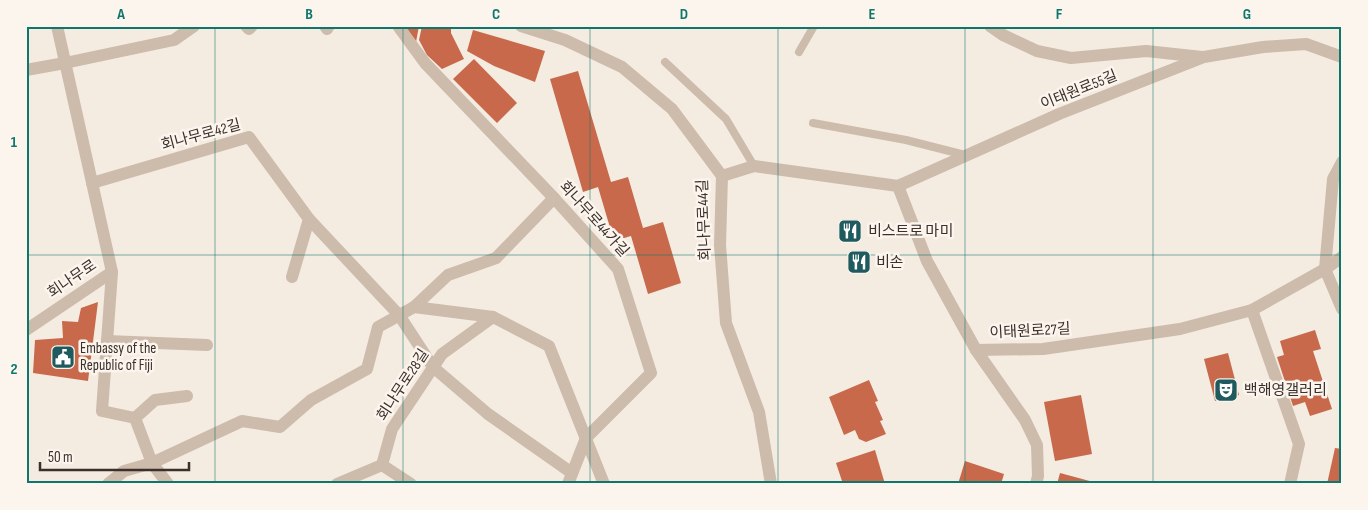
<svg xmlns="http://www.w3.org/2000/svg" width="1368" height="510" font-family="'Sofia Sans Condensed','Noto Sans KR',sans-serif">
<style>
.building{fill:#c8694b}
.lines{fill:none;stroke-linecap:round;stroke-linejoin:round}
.service{stroke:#cdbbac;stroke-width:8}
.minor{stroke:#cdbbac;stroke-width:12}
.grid{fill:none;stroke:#0f766e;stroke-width:1;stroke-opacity:0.55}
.labels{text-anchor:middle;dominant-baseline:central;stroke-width:5;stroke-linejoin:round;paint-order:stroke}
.street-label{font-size:15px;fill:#3b302b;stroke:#fbf5ee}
.poi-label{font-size:15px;fill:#3b302b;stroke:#fbf5ee;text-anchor:start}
.neatline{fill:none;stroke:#0f766e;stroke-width:2}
.grid-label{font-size:16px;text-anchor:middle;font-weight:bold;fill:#0f766e}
</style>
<rect width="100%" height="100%" fill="#f4ebe1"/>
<g class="building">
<path d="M405,26h14l-3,16z"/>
<path d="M422,26h29v7l13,26 -22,10 -15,-14 -8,-15z"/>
<path d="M473,30l72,21 -10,31 -41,-16 -27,-15z"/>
<path d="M474,59l43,44 -20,20 -44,-44z"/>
<path d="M578,71l33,111 17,-5 15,51 20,-6 18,61 -33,11 -17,-58 -17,5 -16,-54 -15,5 -33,-113z"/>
<path d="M98,302l-10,79 -55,-8 2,-33 28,-2 -1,-17 16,1 3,-14z"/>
<path d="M1315,330l6,19 -8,2 19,58 -22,7 -5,-14 -12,4 -16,-49 7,-2 -4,-14z"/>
<path d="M1228,353l11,42 -24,6 -11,-42z"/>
<path d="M869,380l9,21 -3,1 8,18 -3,1 6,13 -20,8 -7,-3 -4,-9 -11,5 -15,-38z"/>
<path d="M1081,395l11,59 -37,7 -11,-59z"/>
<path d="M1335,448l7,1v35h-15z"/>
<path d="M875,450l10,34h-42l-7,-21z"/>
<path d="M965,461l39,13 -3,10h-43z"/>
<path d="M1060,473l37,10v1h-40z"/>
</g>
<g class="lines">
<g class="service">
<path d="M799,52l15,-26"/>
<path d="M665,62l61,57 28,47"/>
<path d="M813,123l93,17 59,15"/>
</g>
<g class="minor">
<path d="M57,26l55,246 -10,139 33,7 17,45 16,21"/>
<path d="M246,26l3,3 3,-3"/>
<path d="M325,26l2,3 2,-3"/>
<path d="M398,26l27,37 129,135 64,71 33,104 -65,65 -18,46"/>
<path d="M521,26l44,14 57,27 50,42 50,67 -2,69 6,78 33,89 12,72"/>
<path d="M990,26l13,9 34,16 34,7 75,-7 56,6"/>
<path d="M26,70l39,-7 109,-23 20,-14"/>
<path d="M722,176l32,-10 144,20 29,75 49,89 67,-1 137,-20 72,-19 73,-41 17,40"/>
<path d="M92,183l157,-46 60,82 -17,58"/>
<path d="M898,186l161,-72 145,-57 59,-10 43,-3 36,13"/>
<path d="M309,219l90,96 34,52 55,47 84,59"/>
<path d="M1325,269l8,-90 9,-17"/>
<path d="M1325,269l17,-12"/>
<path d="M414,307l79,10"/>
<path d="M1252,310l47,134 -9,40"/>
<path d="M26,330l86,-58"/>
<path d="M107,341l100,4"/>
<path d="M976,350l49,70 12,25 1,31 -2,8"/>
<path d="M135,418l20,-18 32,-4"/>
<path d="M382,465l29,19"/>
<path d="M108,484l16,-13 28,-8 90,-42 38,6 31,-27 56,-31 11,-42 36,-20 34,-32 48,-17 58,-60"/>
<path d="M337,484l45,-19 10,-36 50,-75 51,-37 56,29 55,138"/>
</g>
</g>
<path class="grid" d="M215,26v458M403,26v458M590,26v458M778,26v458M965,26v458M1153,26v458M26,255h1316"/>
<defs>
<g id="restaurant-square" transform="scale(1.25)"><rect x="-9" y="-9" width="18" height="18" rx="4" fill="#1f5a5e" stroke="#fbf5ee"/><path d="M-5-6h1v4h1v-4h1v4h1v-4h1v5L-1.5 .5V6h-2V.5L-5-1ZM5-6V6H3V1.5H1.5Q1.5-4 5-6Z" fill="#fff"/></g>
<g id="civic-square" transform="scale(1.25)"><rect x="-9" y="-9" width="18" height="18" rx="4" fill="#1f5a5e" stroke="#fbf5ee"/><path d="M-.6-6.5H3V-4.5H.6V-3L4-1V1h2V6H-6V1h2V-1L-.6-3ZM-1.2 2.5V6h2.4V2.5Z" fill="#fff"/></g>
<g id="theatre-square" transform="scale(1.25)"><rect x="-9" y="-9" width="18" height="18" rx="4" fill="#1f5a5e" stroke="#fbf5ee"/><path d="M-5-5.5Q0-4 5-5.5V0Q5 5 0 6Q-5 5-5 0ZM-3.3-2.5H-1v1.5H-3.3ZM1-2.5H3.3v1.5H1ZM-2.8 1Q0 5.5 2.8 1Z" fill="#fff"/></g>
</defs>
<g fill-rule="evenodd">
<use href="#restaurant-square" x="850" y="231"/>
<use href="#restaurant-square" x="859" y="262"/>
<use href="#civic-square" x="63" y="357"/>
<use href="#theatre-square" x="1226" y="390"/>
</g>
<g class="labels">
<g class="street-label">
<text transform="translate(1079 90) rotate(-22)">이태원로55길</text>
<text transform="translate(201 135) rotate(-15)">회나무로42길</text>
<text transform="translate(594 219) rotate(48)">회나무로44가길</text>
<text transform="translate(704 220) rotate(-92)">회나무로44길</text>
<text transform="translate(72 279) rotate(-34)">회나무로</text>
<text transform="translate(1030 331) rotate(-3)">이태원로27길</text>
<text transform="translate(403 385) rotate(-57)">회나무로28길</text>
</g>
<g class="poi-label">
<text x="868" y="231">비스트로 마미</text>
<text x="876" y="262">비손</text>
<text x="80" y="348">Embassy of the<tspan x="80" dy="17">Republic of Fiji</tspan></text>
<text x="1244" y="390">백해영갤러리</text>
</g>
</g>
<rect width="1368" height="510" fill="none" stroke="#fbf5ee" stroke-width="55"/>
<path d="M40 462v8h149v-8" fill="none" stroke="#3b302b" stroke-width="2.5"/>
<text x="48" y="462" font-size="15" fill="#3b302b" stroke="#fbf5ee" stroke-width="4" paint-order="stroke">50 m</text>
<rect x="28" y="28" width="1312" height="454" class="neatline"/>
<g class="grid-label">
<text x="121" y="19">A</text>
<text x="309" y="19">B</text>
<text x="496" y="19">C</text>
<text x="684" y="19">D</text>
<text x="872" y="19">E</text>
<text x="1059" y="19">F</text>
<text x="1247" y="19">G</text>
<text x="14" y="147">1</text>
<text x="14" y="374">2</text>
</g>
</svg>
